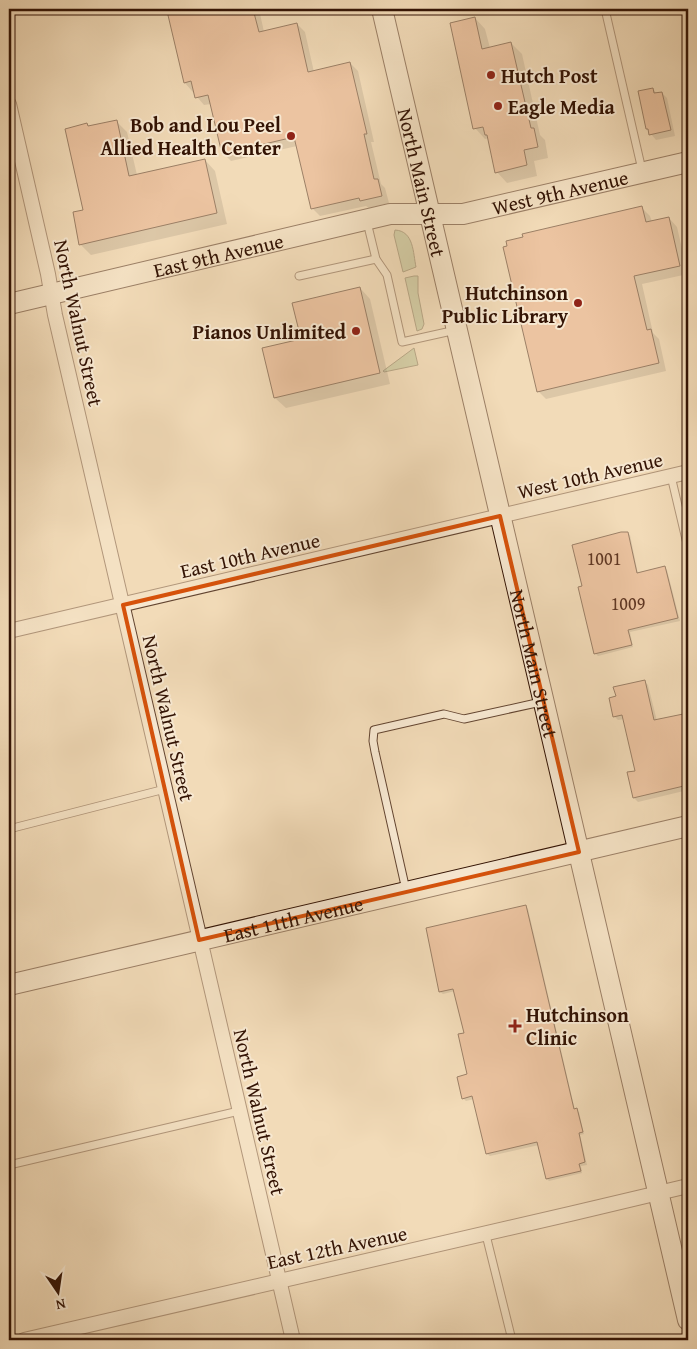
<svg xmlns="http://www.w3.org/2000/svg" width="697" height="1349" font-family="'Gentium Book Plus',serif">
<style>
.green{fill:#b4c193;stroke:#746a4c}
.shadow{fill:#0003}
.building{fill:#e5a986;stroke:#331304}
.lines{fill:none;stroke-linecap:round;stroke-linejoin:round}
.lane-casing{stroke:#634531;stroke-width:9}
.street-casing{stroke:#634531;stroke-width:16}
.secondary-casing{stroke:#331304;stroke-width:22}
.lane{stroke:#f7e8d1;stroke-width:7}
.street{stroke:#f7e8d1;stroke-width:14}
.secondary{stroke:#f7e8d1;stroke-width:20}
.marked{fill:none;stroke:#d6520b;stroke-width:4;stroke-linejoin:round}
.poi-dot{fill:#8f2418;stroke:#f7e8d1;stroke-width:2}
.labels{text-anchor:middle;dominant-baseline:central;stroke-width:4;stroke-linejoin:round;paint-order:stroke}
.number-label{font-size:18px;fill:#603824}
.poi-label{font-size:20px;font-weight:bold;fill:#331304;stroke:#f7e8d1;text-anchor:start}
.street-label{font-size:20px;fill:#331304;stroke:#f7e8d1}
</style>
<rect width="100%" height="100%" fill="#f2dbb8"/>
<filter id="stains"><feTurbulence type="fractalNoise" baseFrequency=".004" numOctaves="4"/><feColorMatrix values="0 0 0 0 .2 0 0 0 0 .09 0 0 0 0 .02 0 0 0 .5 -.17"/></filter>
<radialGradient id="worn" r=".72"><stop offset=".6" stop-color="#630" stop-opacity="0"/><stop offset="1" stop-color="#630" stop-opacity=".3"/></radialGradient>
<g class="green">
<path d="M395,230c19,1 18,23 21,37l-13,5 -9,-37z"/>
<path d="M414,276h4v17l6,31 -2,5 -5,2 -12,-53z"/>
<path d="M414,348l4,17 -34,7 -1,-1z"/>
</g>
<g class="shadow">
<path d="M181,9h78l5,23 33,-8 8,8 9,40 36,-9 8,8 16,71h-3l10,42 4,4 4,15 -20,5 -3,-2 -46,10 -8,-8 -15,-62 -66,15 -8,-8 -12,-49 -7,1 -19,-22 -16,-71z"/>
<path d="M684,9h4v20z"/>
<path d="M475,18l10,11 5,19 21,-5 11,11 18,81 5,5 3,18 -14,3 3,15 -30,7 -10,-11 -8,-34 -4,1 -10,-11z"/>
<path d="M653,89l4,5 5,-1 5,5 8,38 -19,4 -9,-11z"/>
<path d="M116,121l11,11 10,43 68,-15 10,11 12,53 -136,31 -11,-11 5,-33 2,-86 3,2z"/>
<path d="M642,208l8,8 2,6 17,-4 8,9 11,47 -46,10 11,49 6,6 7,32 -120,28 -8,-8z"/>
<path d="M360,288l10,11 20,85 -104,24 -11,-10z"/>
<path d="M627,533l3,2 8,39 27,-7 2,3 13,51 -50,11 3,15 -35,9 -3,-3 -12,-66z"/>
<path d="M644,681l4,4 9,36 31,-7v76l-50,12 -4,-4 2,-27 -11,-52 -7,1 -4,-4z"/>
<path d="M526,906l2,3 47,201 4,2 5,22 -4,1 7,30 -6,1 1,7 -33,8 -2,-2 -8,-34 -49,11 -3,-2 -13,-55 -8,2 -3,-3 6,-23 -4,-41 -10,-43 -12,3 -3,-2z"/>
<path d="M688,966v15l-3,-14z"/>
</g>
<g class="building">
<path d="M175,9h78l6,23 38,-9 11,49 42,-10 17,72h-3l10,45h4l4,17 -22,5 -1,-3 -48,11 -17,-72 -72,17 -14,-59 -13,3 -4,-17 -7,2 -17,-72z"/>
<path d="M475,17l7,32 29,-7 20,86h3l4,19 -14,3 3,15 -32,8 -8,-38h-2l-2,-8 -10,2 -23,-106z"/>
<path d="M653,88l1,5 8,-1 9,38 -22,5 -1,-6h-2l-8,-38z"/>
<path d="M117,120l12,56 76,-17 12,54 -138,32 -6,-33 10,-2 -18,-81 22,-6 1,3z"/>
<path d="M642,206l4,16 23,-5 11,49 -46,10 13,54 4,-1 8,34 -122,29 -34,-145 4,-1 -1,-5 17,-4 -1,-3z"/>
<path d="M360,287l20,86 -106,25 -12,-50 39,-9 -9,-36z"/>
<path d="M621,532h7l9,41 28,-7 13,52 -50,12 4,15 -38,9 -16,-67 4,-1 -10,-41z"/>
<path d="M645,680l9,40 34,-7v72l-55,13 -6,-26 8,-1 -13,-56 -9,2 -4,-19 7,-2 -3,-9z"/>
<path d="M526,905l48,204 3,-1 6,24 -4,1 6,29 -6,2 2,7 -35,8 -9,-37 -51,12 -14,-58 -10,3 -5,-22 10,-3 -9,-40 6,-1 -11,-44 -14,3 -13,-64z"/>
</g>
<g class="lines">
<g class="lane-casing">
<g id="lane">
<path d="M605,9l37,161"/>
<path d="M367,222l9,37 11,16 15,67 54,-12"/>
<path d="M299,276l77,-17"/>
<path d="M671,476l17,72"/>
<path d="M9,829l156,-40"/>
<path d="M406,890l-31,-138 -2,-11 1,-11 70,-16 20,5 77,-17"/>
<path d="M9,1165l230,-54"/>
<path d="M486,1235l26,105"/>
</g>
</g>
<g class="street-casing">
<g id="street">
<path d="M9,104l39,170 7,41 238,1025"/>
<path d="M9,631l679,-159"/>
<path d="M24,1340c221,-52 443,-101 664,-154"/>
</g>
</g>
<g class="secondary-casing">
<g id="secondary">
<path id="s1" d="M382,9l306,1311"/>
<path id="s2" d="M9,304l381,-90h73l225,-52"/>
<path id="s3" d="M9,985l679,-159"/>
</g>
</g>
<use href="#lane" class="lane"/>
<use href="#street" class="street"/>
<use href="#secondary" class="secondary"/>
</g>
<path d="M0 0H697V1349H0ZM500,516l79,336 -380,88 -76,-335z" fill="#f2dbb8" fill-opacity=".55" fill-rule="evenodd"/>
<path class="marked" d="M500,516l79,336 -380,88 -76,-335z"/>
<g class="poi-dot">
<circle cx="491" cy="75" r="5"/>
<circle cx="498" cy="106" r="5"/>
<circle cx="291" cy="136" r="5"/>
<circle cx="578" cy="303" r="5"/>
<circle cx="356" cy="331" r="5"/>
<path d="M512.5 1018.5h5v5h5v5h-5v5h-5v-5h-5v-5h5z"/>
</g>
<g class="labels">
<g class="number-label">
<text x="604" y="558">1001</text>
<text x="628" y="603">1009</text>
</g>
<g class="poi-label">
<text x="501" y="75">Hutch Post</text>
<text x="508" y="106">Eagle Media</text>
<text x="281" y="124" text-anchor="end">Bob and Lou Peel<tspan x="281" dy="23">Allied Health Center</tspan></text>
<text x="568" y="292" text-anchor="end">Hutchinson<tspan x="568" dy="23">Public Library</tspan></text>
<text x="346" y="331" text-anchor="end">Pianos Unlimited</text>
<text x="526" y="1014">Hutchinson<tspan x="526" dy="23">Clinic</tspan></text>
</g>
<g class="street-label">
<text stroke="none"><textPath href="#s1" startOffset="178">North Main Street</textPath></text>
<text stroke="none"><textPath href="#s2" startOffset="564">West 9th Avenue</textPath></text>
<text stroke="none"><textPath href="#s2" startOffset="215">East 9th Avenue</textPath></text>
<text transform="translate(79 323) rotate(78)">North Walnut Street</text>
<text transform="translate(590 475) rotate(-13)">West 10th Avenue</text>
<text transform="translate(250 555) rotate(-13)">East 10th Avenue</text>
<text stroke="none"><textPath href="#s1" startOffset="672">North Main Street</textPath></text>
<text transform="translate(169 718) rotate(77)">North Walnut Street</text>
<text stroke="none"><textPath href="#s3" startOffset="292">East 11th Avenue</textPath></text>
<text transform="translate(260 1112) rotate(77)">North Walnut Street</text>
<text transform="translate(337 1247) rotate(-12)">East 12th Avenue</text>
</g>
</g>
<rect width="697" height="1349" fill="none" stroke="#f2dbb8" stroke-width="30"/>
<rect x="10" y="10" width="677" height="1329" fill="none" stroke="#331304" stroke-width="2.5"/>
<rect x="15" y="15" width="667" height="1319" fill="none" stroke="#331304"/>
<g transform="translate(58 1292) rotate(167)" stroke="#f7e8d1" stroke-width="4" paint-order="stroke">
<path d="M0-4L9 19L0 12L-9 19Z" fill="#331304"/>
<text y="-8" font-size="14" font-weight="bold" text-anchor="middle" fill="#331304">N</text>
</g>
<rect width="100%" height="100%" filter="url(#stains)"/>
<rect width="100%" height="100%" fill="url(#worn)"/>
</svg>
